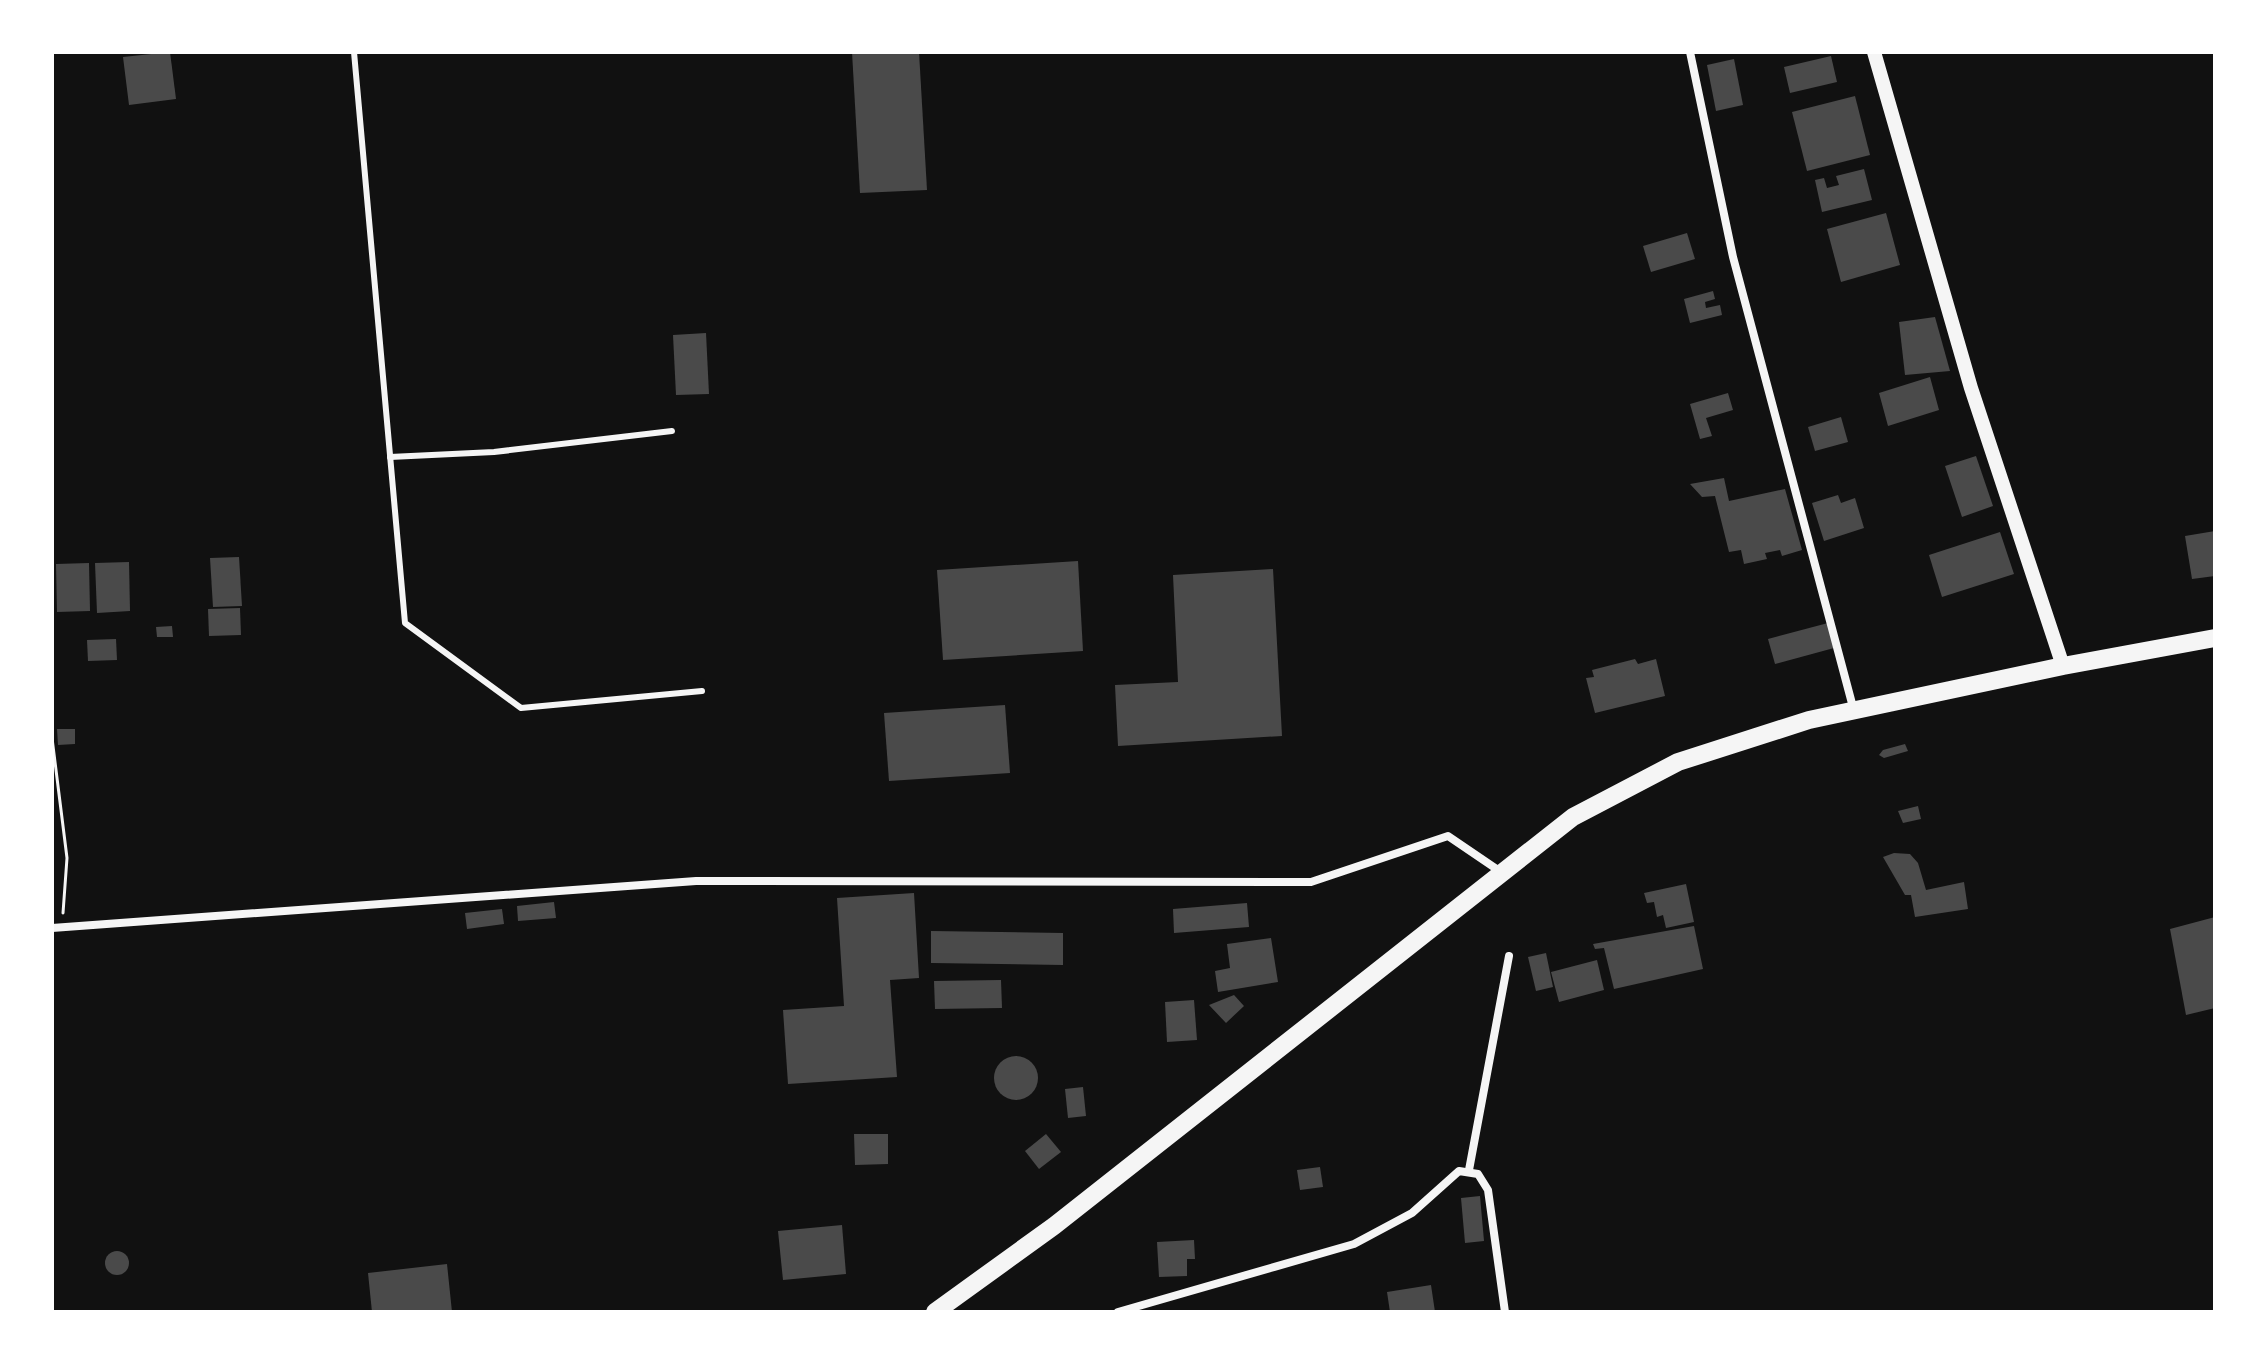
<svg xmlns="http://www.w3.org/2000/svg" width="2267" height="1364" font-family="'Exo 2',sans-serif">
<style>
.building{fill:#4a4a4a}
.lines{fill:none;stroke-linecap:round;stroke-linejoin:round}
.path{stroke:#f5f5f5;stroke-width:3}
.service{stroke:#f5f5f5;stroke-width:6}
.minor{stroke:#f5f5f5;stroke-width:8}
.tertiary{stroke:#f5f5f5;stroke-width:14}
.trunk{stroke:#f5f5f5;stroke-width:18}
</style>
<rect width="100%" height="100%" fill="#111"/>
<g class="building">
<path d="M170,52l6,47 -47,6 -6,-48z"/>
<path d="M852,52h67l8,138 -67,3z"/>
<path d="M1831,56l6,26 -47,11 -6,-26z"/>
<path d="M1734,59l9,46 -27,6 -9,-46z"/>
<path d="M1855,96l15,59 -63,16 -15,-59z"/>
<path d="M1864,169l8,31 -50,12 -7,-32 9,-2 3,10 12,-3 -3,-9z"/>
<path d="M1886,213l14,52 -59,17 -14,-53z"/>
<path d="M1687,233l8,26 -44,13 -8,-26z"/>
<path d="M1713,291l2,8 -10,3 1,6 14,-3 2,10 -32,8 -6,-24z"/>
<path d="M1935,317l15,54 -45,4 -6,-53z"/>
<path d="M706,333l3,61 -33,1 -3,-60z"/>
<path d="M1930,377l9,33 -51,16 -9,-33z"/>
<path d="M1728,393l5,17 -27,8 6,18 -12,3 -10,-35z"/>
<path d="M1841,417l7,25 -33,9 -7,-24z"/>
<path d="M1976,456l17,50 -31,11 -17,-51z"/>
<path d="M1724,478l5,23 56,-12 17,61 -20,6 -2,-6 -15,3 2,6 -23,5 -3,-14 -12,2 -14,-56 -13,1 -12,-13z"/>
<path d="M1838,495l3,8 14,-5 9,30 -40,13 -12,-38z"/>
<path d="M2215,531v45l-23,3 -7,-43z"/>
<path d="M2000,532l14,42 -72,23 -13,-42z"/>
<path d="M239,557l3,49 -29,1 -3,-49z"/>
<path d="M1078,561l5,90 -140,9 -6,-90z"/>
<path d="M129,562l1,49 -33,2 -2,-50z"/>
<path d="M89,563l1,48 -33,1 -1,-48z"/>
<path d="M1273,569l9,167 -164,10 -3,-61 63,-3 -5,-107z"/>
<path d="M240,608l1,27 -32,1 -1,-27z"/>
<path d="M1828,623l6,25 -59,16 -7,-25z"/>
<path d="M172,626l1,11h-16l-1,-10z"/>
<path d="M116,639l1,21 -29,1 -1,-21z"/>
<path d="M1635,659l3,5 18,-5 9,37 -70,17 -9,-35 8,-1 -2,-7z"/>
<path d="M1005,705l5,68 -121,8 -5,-68z"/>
<path d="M57,729h18v15l-17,1z"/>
<path d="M1905,744l3,7 -24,7 -5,-3 4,-5z"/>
<path d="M1918,806l3,13 -18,4 -5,-12z"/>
<path d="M1894,853l16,1 8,9 8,27 38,-8 4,27 -53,8 -4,-22h-6l-22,-38z"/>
<path d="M1686,884l8,38 -28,6 -3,-13 -6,2 -3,-15 -7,1 -3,-10z"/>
<path d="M914,893l5,85 -29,2 7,97 -109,7 -5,-74 61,-4 -7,-108z"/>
<path d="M554,902l2,16 -38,3 -1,-15z"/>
<path d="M1247,903l2,24 -75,6 -1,-24z"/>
<path d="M502,909l2,15 -37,5 -2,-16z"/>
<path d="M2215,917v91l-29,7 -16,-86z"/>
<path d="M1694,926l9,43 -89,20 -10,-41 -9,1 -2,-5z"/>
<path d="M931,931l132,2v32l-132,-2z"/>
<path d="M1271,938l7,44 -60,10 -3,-21 15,-3 -3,-24z"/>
<path d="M1546,953l7,34 -17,4 -8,-34z"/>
<path d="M1597,960l7,30 -45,12 -8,-30z"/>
<path d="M1001,980l1,28 -67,1 -1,-28z"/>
<path d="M1234,995l10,11 -18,17 -17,-18z"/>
<path d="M1194,1000l3,40 -30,2 -2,-40z"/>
<circle cx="1016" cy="1078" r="22"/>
<path d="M1083,1087l3,29 -18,2 -3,-29z"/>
<path d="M854,1134h34v30l-33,1z"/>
<path d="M1046,1134l15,18 -22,17 -14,-18z"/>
<path d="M1320,1167l3,20 -23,3 -3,-20z"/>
<path d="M1480,1196l4,45 -19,2 -4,-45z"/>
<path d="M842,1225l4,49 -63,6 -5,-49z"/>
<path d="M1194,1240l1,19h-8v17l-28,1 -2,-35z"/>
<circle cx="117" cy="1263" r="12"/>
<path d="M447,1264l5,48h-80l-4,-39z"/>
<path d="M1431,1285l4,27h-45l-3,-20z"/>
</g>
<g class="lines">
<path class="path" d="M52,738l15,120 -4,55"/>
<g class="service">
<path d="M354,52l51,571 116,85 181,-17"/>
<path d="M390,457l104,-5 178,-21"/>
</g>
<g class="minor">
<path d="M1690,52l43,205 121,454"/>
<path d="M52,928l644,-47 615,1 137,-46 53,36"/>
<path d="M1469,1170l40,-214"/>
<path d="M1118,1312l236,-68 58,-31 47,-42 19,3 10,16 17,122"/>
</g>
<path class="tertiary" d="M1874,52l97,336 92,278"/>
<path class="trunk" d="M935,1312l119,-86 519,-409 105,-55 131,-42 254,-54 152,-28"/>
</g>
<rect width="2267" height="1364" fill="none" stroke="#ffffff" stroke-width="108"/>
</svg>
